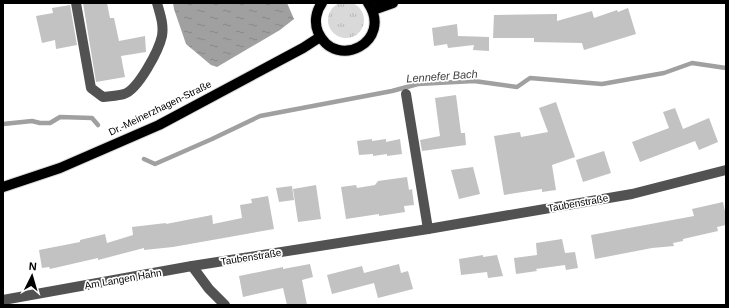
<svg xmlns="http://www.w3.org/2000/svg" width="729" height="308" font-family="Arial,sans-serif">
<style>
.grass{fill:url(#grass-tufts)}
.water{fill:url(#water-ripples)}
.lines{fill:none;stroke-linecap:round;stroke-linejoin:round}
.stream{stroke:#a0a0a0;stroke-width:4.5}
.building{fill:#c2c2c2}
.major-casing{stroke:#dbdbdb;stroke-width:12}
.minor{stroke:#525252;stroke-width:10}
.major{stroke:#000;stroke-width:10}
.labels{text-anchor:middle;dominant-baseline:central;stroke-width:3.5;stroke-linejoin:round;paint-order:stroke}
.street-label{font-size:10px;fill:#000;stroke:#fff}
.water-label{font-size:11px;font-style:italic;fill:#414141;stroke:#fff}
</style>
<defs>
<pattern id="grass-tufts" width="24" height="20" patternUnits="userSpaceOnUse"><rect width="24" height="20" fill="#d9d9d9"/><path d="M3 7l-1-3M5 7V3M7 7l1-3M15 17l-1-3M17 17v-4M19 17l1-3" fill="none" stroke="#b8b8b8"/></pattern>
<pattern id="water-ripples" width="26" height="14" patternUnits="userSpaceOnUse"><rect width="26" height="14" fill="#a0a0a0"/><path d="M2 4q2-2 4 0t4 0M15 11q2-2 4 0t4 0" fill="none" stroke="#888"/></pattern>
</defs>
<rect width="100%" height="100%" fill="#fff"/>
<circle class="grass" cx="346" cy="20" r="18"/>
<path class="water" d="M173,3h114l7,16 -14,11 -63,37 -6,-2 -25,-21 -12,-35z"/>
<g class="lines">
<g class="stream">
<path d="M3,124l29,-3 8,2h10l10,-6 32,1 6,7"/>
<path d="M144,159l11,5 57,-25 48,-23 132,-25 26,-7 56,-3 43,6 13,-9 72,6 62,-11 28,-10 34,5"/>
</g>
</g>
<g class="building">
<path d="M83,3h24l3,15h4l5,23 26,-5 1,16 -25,4 4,21 -29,5z"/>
<path d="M70,5l7,40 -21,4 -1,-9 -13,3 -6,-27 17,-3 -1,-5z"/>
<path d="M628,8l8,26 -52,16 -2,-7 -48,-1v-4h-41l1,-23 63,-1v7l35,-10 2,7 23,-8 1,2z"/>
<path d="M457,24l1,12 31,1v14l-16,-1 1,-5 -26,3 -1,-4 -13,2 -2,-18z"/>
<path d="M456,95l5,38h4l1,12 -44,6 -2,-11 20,-4 -5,-38z"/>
<path d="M556,102l19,55 -23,8 4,25 -14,2v-3l-38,6 -10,-59 26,-4 1,5 27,-5 -9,-24z"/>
<path d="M675,108l8,21 26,-11 9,24 -19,8 -4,-9 -55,21 -8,-20 37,-14 -6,-16z"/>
<path d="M372,139v2l14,-2v3l14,-3 2,15 -15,2v-2l-14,2v-2l-14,1 -2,-14z"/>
<path d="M604,151l7,22 -28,9 -7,-22z"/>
<path d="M473,167l7,27 -21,5 -8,-29z"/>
<path d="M407,177l2,13 3,-1 2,16 -10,1 1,6 -26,4v-2l-33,5 -5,-32 15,-2 1,3 18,-3 3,-4z"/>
<path d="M316,185l5,34 -23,3 -5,-33z"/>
<path d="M292,186l2,14 -15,2 -3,-14z"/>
<path d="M268,196l6,33 -101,18 -29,3v-2l-46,12v-2l-48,11 -1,-2 -7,1 -3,-18 41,-8v-2l25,-6 2,9 26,-8 -1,-8 34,-4v1l46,-9 1,9 29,-6 -2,-13 12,-2 -1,-4z"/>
<path d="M723,202l3,14v9l-9,2 1,4 -35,8v2l-10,2 1,3 -22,2 -57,11 -4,-24 103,-19 -2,-7z"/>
<path d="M562,239l3,14 10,-1 3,16 -12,2 -1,-5 -29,4 1,2 -21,3 -2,-16 23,-3 -1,-12z"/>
<path d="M483,255v2l14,-2 6,21 -15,2 -1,-6 -26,3 -2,-16z"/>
<path d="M310,264l3,13 -11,3 5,25h-20l-4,-17 -40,9 -4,-21 44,-9v2z"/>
<path d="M399,264l2,9 7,-2 5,18 -35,9 -4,-15 -42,11 -5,-19 35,-9 2,7z"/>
</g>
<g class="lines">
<g class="major-casing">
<g id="major">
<path d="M322,3c-6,8 -8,19 -4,29 18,40 76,9 50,-29"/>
<path d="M373,10l20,-7"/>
<path d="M3,187l57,-19 99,-43 144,-77 17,-11"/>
</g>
</g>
<g class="minor">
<path d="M76,3l15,85 12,9c7,-1 15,-1 21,-3 14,-4 35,-44 38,-58 2,-12 -2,-22 -5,-33"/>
<path d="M406,94l22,135"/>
<path d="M192,266l17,23 16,16"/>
<path d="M3,300l189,-34 236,-37 204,-35 94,-24"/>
</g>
<use href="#major" class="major"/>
</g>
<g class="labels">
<g class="street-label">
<text transform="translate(160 108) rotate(-26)">Dr.-Meinerzhagen-Straße</text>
<text transform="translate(578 203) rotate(-10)">Taubenstraße</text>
<text transform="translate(251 257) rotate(-9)">Taubenstraße</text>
<text transform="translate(123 279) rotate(-10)">Am Langen Hahn</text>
</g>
<g class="water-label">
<text transform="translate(442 76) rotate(-4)">Lennefer Bach</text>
</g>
</g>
<rect width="729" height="308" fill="none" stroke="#000000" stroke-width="8"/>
<g transform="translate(32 276) rotate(5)" stroke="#ffffff" stroke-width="3" paint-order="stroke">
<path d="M0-3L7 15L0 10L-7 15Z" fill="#000000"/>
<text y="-6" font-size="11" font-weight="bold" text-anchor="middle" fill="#000000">N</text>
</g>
</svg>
